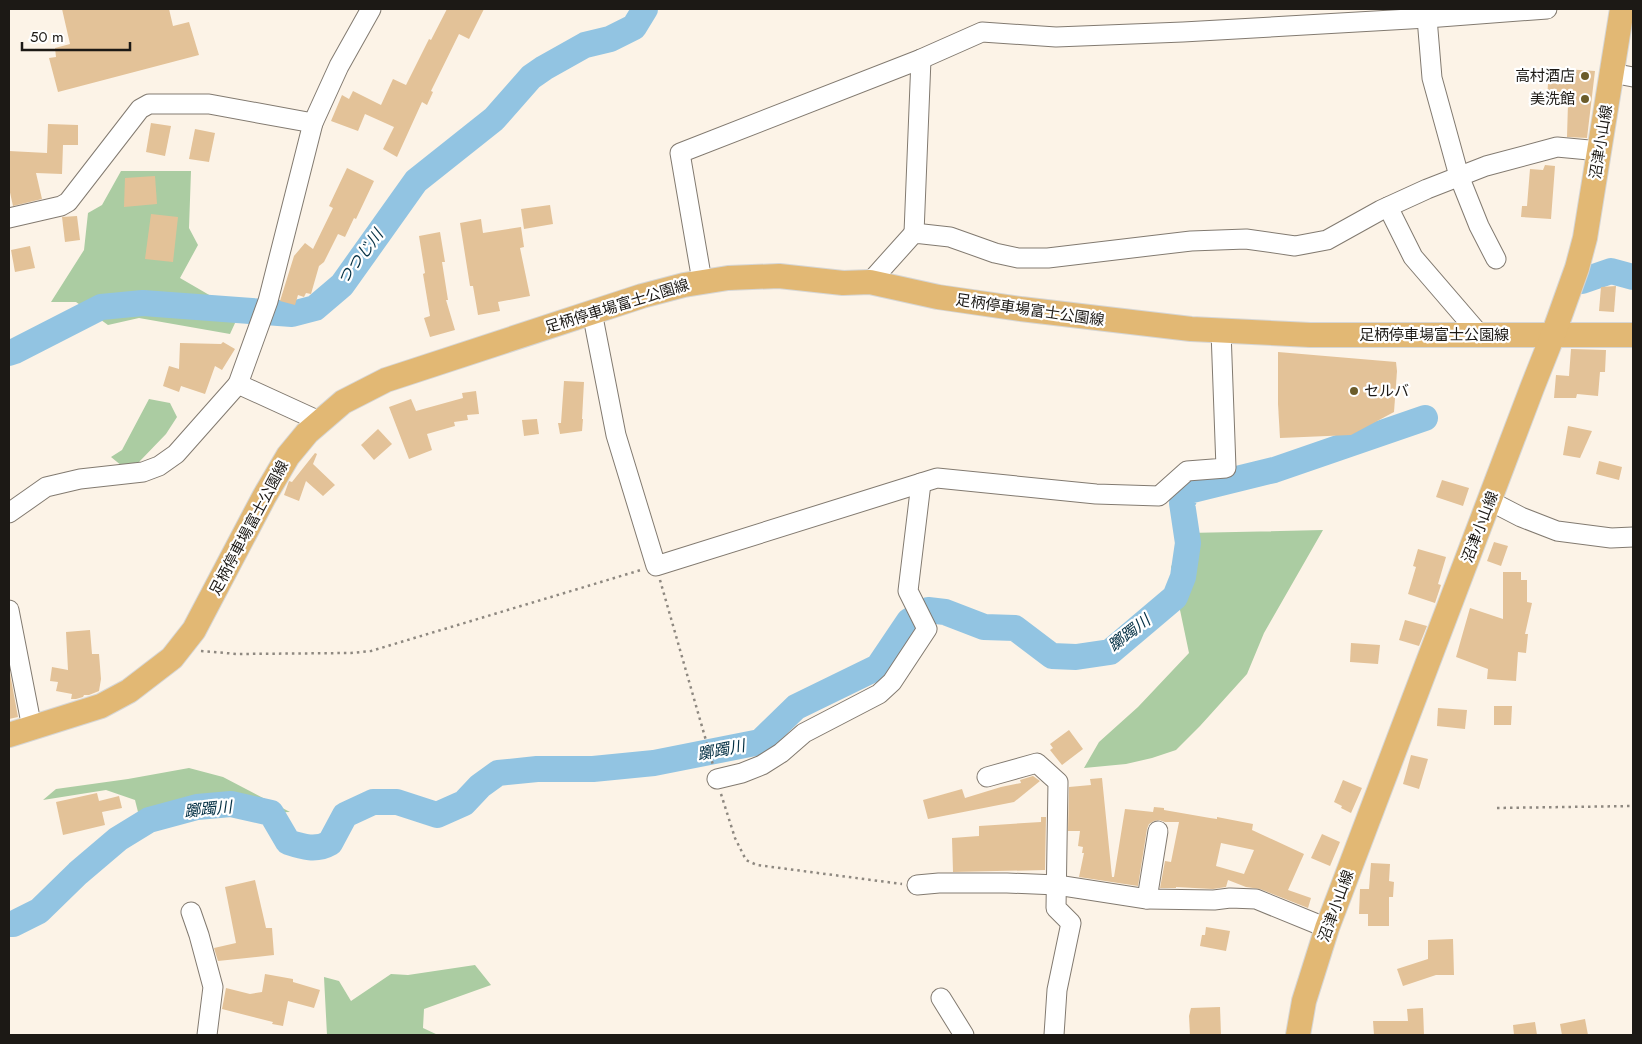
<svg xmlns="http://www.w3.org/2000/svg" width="1642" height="1044" font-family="Jost,'Noto Sans JP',sans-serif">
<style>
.forest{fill:#abcca2}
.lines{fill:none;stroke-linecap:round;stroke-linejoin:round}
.river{stroke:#92c4e2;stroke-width:26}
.building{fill:#e3c298;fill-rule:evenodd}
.minor-casing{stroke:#827a70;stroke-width:21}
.major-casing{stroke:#d6d6d5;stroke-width:26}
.path{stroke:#8e8880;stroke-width:2.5;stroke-dasharray:2.5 4;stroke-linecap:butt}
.minor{stroke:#fff;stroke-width:19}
.major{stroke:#e2b874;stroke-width:24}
.poi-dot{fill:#6b5c2a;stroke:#fff;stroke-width:2}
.labels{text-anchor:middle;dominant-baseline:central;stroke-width:4.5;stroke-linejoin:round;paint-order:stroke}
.poi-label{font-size:15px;fill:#1c1915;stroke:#fff;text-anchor:end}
.street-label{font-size:15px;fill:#1c1915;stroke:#fff}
.water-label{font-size:16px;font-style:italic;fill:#043044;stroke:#fff}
</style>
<rect width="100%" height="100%" fill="#fcf3e7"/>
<g class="forest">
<path d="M121,171h70l-2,57 9,17 -18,33 31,18 35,3 -16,35 -91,-16 -31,7 -32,-23h-25l33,-52 4,-37 14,-8z"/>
<path d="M149,399l21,4 7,14 -11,17 -27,28 -17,4 -11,-9 11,-7z"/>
<path d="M1323,530l-59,103 -17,41 -47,52 -24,24 -24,8 -26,6 -42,4 15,-26 39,-35 51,-54 -18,-86 16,-34z"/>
<path d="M189,768l34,9 67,35 -151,4 -4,-16 -29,-10 -63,10 13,-11 72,-10z"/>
<path d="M475,965l16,20 -67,24 -1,19 15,7h-111l-3,-58 15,4 12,20 40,-27 17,1z"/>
</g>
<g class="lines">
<g class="river">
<path d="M1582,281l29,-10 22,6"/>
<path d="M9,353l6,-2 86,-44 42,-4 149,11 23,-6 27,-23 74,-104 78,-62 37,-42 13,-9 41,-23 25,-6 24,-12 11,-18"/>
<path d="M9,924h4l26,-13 39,-38 40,-34 31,-19 48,-13 34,-3 40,9 17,29c15,5 28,9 42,1l15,-28 28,-13h24l40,13 27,-12 16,-17 18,-13 39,-4h56l61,-6 106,-21 36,-35 82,-40 31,-46 19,-11 17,2 39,15 31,1 37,28 24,1 34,-5 65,-55 8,-20 5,-34 -6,-40 6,-12 86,-21 151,-52"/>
</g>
</g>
<g class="building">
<path d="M62,9h107l4,17 16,-4 10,33 -141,37 -9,-34 7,-1 -1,-9 15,-4z"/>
<path d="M447,9h37l-15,30 -10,-5 -28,57 2,1 -6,13 -5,-3 -25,55 -14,-8 11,-22 -29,-13 -7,17 -27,-10 11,-26 7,4 4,-8 28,14 12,-26 13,6 23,-46 2,1z"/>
<path d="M1549,68l46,3 -8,67 -20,-1 1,-34 -21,-4z"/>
<path d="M151,123l20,3 -6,30 -19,-4z"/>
<path d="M48,124l30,1v20h-15l-1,29 -26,-1 6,26 -29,7 -4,-18v-37l38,2z"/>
<path d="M195,129l20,4 -6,29 -20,-3z"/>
<path d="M1545,165l10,1 -4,53 -30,-2 1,-11h5l3,-37 13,1z"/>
<path d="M347,168l27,13 -18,38 -2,-1 -9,19 -7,-3 -14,28 -5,4 -8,28 -5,-1 -2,4 -6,-2 -3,10 -15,-4 14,-45 11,-13 8,6 20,-41 -4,-2z"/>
<path d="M155,176l2,28 -33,3 1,-29z"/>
<path d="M550,205l3,19 -29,5 -3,-20z"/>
<path d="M151,214l27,3 -5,45 -28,-3z"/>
<path d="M77,216l3,24 -15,2 -3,-25z"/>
<path d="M481,219l2,14 38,-6 3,20 -4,1 10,48 -32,6 2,9 -22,4 -5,-29h-3l-10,-63z"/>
<path d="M440,232l5,30h-3l6,38h-2l9,30 -25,7 -6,-19 6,-2 -7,-42 2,-1 -6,-37z"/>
<path d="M30,246l5,22 -20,4 -4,-22z"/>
<path d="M1616,286l-2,26 -15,-1 2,-24z"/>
<path d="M223,342l12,7 -13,21 -7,-4 -10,28 -24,-8 -2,6 -16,-6 6,-20 10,3 1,-26 41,1z"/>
<path d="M1571,349l35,1 -1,22h-5l-2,24 -21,-2 -1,4h-22l2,-23 13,1z"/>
<path d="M1278,352l118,10 1,9 -3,41 -43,23 -71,3 -2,-34z"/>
<path d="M564,381l20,1 -2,37h1l-1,12 -22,3 -2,-11h3z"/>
<path d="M476,391l3,23 -12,1 1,5 -14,2 1,4 -28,8 5,16 -23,9 -20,-52 22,-8 5,12 47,-13 -1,-5z"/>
<path d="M537,419l2,15 -15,2 -2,-16z"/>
<path d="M1568,426l24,5 -12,27 -17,-3z"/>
<path d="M378,429l14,15 -18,16 -13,-15z"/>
<path d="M315,453l2,1 -4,10 22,21 -12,11 -17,-15 -7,20 -15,-6 5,-14 3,1z"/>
<path d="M1599,461l23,6 -3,13 -23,-6z"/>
<path d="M1442,480l27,8 -6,18 -27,-9z"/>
<path d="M1494,542l14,4 -7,20 -14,-5z"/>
<path d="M1418,549l28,8 -8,27 3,1 -6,18 -27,-9 8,-27 -3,-1z"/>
<path d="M1503,572h18v8h6v22l5,1 -7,31h3l-2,19 -8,-1 -2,29 -29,-2 1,-10 -32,-12 14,-49 33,11z"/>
<path d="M1405,620l22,6 -8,20 -20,-6z"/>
<path d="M90,630l2,24h7l2,25 -2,12 -10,4h-5l-1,2 -7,2h-5l1,-5 -16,-3 2,-9 -8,-1 2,-14 16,3 -2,-38z"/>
<path d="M1351,643l29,2 -2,19 -28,-2z"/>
<path d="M9,668l9,49 -9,2z"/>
<path d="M1494,706h18l-1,19h-17z"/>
<path d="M1438,708l29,2 -2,19 -28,-3z"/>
<path d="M1069,730l14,19 -21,16 -12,-15 3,-2 -3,-4z"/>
<path d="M1411,755l17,4 -9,30 -16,-5z"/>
<path d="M1033,776l7,5 -26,21 -86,17 -5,-19 39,-11 3,9 36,-11 20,-4 -1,-3z"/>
<path d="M1102,778l10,99h2l11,-68 28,3 1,-5 10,1v2l46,8 7,1v-2l36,7 -1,6 52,24 -16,36 23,8 -3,10 -48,-19 -14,-2 -18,-7 -2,7 -13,2 -37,-2v1h-16l5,-27 6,1 8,-40h-14l-6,-2 -5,1 -5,3 -2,5 -9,57 -59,-9 5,-24h-2l1,-6 -5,-1 2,-15h-12l1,-44 22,-2 -1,-6zM1221,843l33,7 -10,24 -28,-8z"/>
<path d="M1343,780l19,8 -11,25 -10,-5 1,-2 -8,-4z"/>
<path d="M97,793l2,8 20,-5 3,12 -20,4 3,13 -42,10 -7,-33z"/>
<path d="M1041,817h5l-1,53 -92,2 -1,-34 27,-2v-10l62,-4z"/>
<path d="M1322,834l18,8 -10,24 -19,-8z"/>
<path d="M1371,863l19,1 -1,17 5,1 -1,15h-4v29h-21v-12h-9l1,-25h9z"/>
<path d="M255,880l11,48h6l2,27 -56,6 -4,-13 22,-5 -11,-56z"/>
<path d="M1206,927l24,4 -4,20 -26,-5 2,-11h3z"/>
<path d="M1453,939l1,36h-18l-33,11 -6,-17 31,-10v-19z"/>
<path d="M265,974l28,5v3l27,8 -6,18 -26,-7 -5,25 -11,-2 1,-2 -51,-13 4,-21 24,6 12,-2z"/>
<path d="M1220,1007l1,28h-31l-1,-19 2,-8z"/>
<path d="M1423,1008l1,27h-50l-1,-14h35l-1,-12z"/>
<path d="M1585,1019l3,16h-26l-2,-11z"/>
<path d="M1535,1022l2,13h-23l-1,-10z"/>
</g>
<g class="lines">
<g class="minor-casing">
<g id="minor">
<path d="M1427,18l5,60 27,98 20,50 17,33"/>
<path d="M1612,73l21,4"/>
<path d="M1388,207l25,50 68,79"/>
<path d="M9,218l52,-12 7,-4 72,-93 9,-5h60l104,19"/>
<path d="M914,233l7,-174"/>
<path d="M702,281l-22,-128 241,-94 61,-27 74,5 127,-5 244,-14 120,-9"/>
<path d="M870,282l44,-49 36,4 45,16 23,5h30l143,-17 55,-2 49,7 32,-6 54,-30 46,-21 59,-23 71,-19 43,4"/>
<path d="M592,312l24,123 40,131 281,-88 159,16 63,2 28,-25 39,-3 -5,-137"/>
<path d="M319,421l-81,-37 30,-83 45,-178 26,-57 32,-57"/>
<path d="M1490,501l31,16 36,14 54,7 22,-1"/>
<path d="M9,513l37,-26 34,-8 63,-7 16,-6 17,-12 62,-70"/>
<path d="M9,610l23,118"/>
<path d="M987,777l50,-14 21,19 -2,126 15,15 -14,67 -3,45"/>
<path d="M717,779l25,-6 20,-8 19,-12 23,-20 75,-39 13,-12 35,-53 -19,-38 13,-108"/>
<path d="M917,885l22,-2h68l50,2 90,14 67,1 16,-2 26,1 71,29"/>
<path d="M1147,899l11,-68"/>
<path d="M191,912l8,23 14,52 -6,48"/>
<path d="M941,998l23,37"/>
</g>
</g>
<g class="major-casing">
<g id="major">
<path d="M9,735l92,-29 28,-15 43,-33 22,-28 70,-133 24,-41 19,-23 36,-31 43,-22 256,-84 42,-11 44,-7 51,-2 64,7 27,-1 68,15 83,12 170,20 119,6h323"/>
<path d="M1298,1035l6,-34 23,-73 205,-540 21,-53 24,-67 8,-30 37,-229"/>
</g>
</g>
<g class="path">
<path d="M660,580l53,185"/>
<path d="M201,651l36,3 114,-1 20,-2 270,-81"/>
<path d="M721,794l14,44 11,22 11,5 145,19"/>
<path d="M1497,808l136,-2"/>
</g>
<use href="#minor" class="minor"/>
<use href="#major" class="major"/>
</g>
<g class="poi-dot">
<circle cx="1585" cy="76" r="5"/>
<circle cx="1585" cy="99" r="5"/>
<circle cx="1354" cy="391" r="5"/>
</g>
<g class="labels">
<g class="poi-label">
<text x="1575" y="76">高村酒店</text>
<text x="1575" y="99">美洗館</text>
<text x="1364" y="391" text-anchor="start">セルバ</text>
</g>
<g class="street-label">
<text transform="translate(1601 142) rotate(-81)">沼津小山線</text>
<text transform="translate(617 306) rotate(-17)">足柄停車場富士公園線</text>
<text transform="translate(1030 310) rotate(8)">足柄停車場富士公園線</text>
<text x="1434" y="335">足柄停車場富士公園線</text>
<text transform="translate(1480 527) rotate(-69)">沼津小山線</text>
<text transform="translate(249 528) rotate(-62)">足柄停車場富士公園線</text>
<text transform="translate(1336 906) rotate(-70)">沼津小山線</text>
</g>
<g class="water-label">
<text transform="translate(360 257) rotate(-53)">つつじ川</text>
<text transform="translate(1129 633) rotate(-38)">躑躅川</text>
<text transform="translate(721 750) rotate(-11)">躑躅川</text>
<text transform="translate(208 809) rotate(-6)">躑躅川</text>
</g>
</g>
<rect width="1642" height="1044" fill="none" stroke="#1c1915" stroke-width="20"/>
<path d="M22 42v8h108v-8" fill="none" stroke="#1c1915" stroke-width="2.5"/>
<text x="30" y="42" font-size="15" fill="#1c1915" stroke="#ffffff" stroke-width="4" paint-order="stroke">50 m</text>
</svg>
